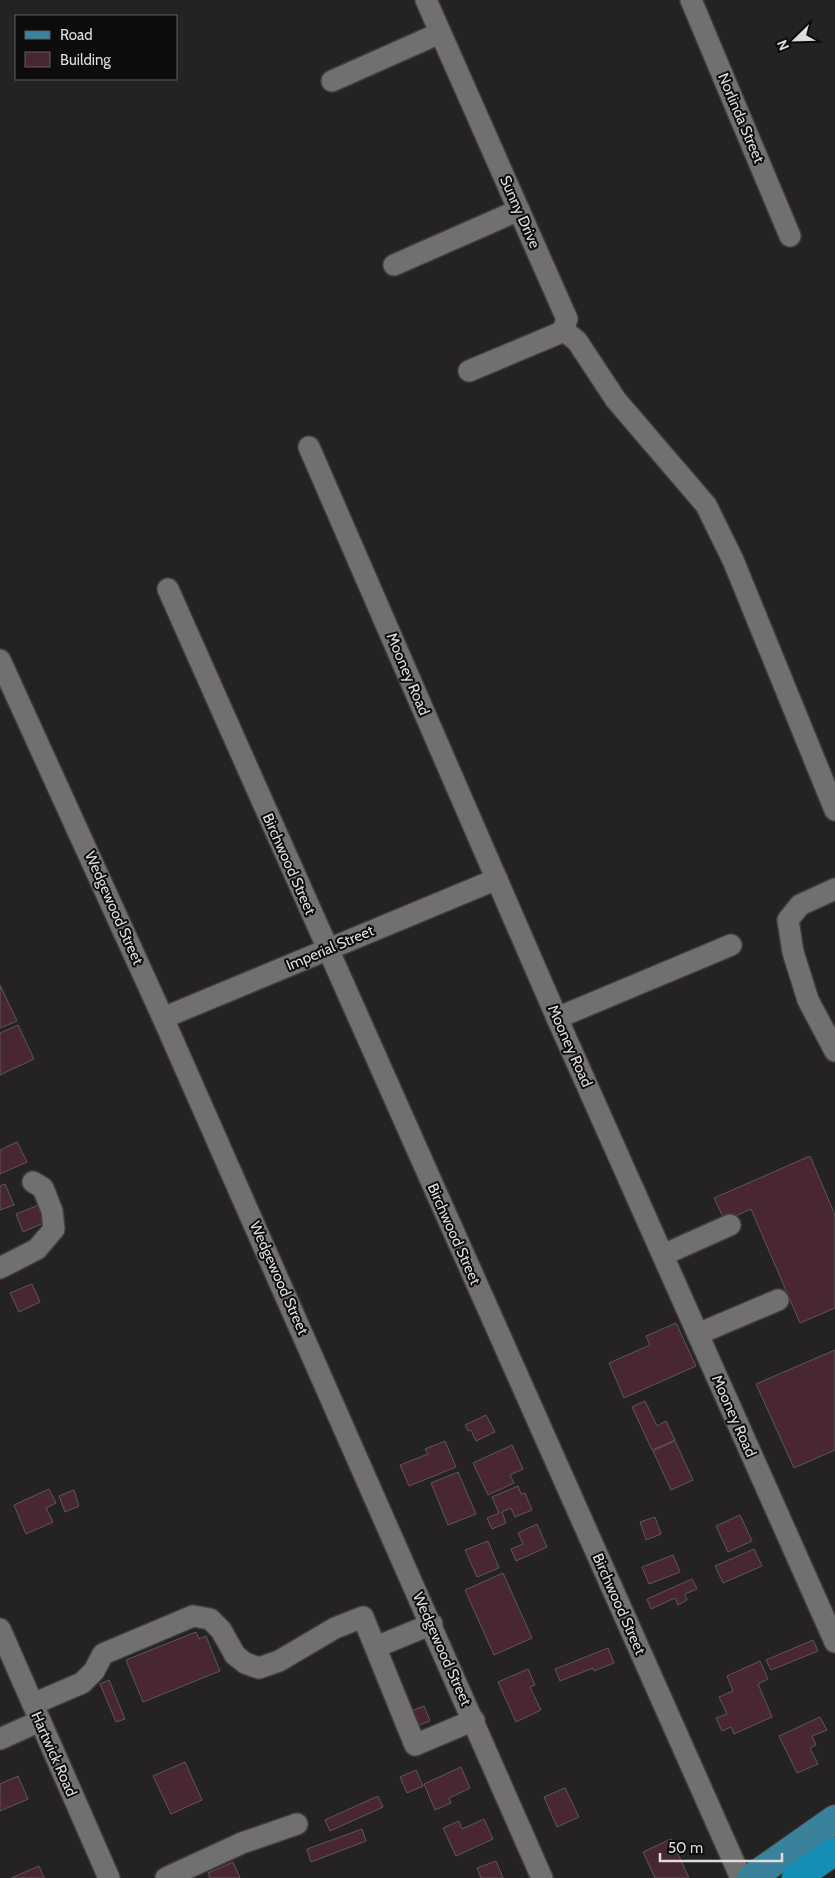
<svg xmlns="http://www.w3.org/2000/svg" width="835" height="1878" font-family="Cabin,sans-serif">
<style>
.building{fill:#482731;stroke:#5c5859}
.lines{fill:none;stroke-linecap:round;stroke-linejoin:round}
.minor-casing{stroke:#403d3e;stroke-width:24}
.major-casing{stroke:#403d3e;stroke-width:30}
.highway-casing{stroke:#403d3e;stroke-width:30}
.minor{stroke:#726f6f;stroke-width:21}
.major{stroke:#3a829b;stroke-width:28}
.highway{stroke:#148fb8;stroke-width:28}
.labels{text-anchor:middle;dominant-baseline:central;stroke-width:4;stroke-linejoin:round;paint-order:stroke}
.street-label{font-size:15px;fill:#dedcdc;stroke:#0d0c0c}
</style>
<rect width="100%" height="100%" fill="#252223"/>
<g class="building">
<path d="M0,985l17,36 -17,7z"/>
<path d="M18,1025l16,34 -34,16v-42z"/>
<path d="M17,1142l10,20 -27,12v-24z"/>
<path d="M810,1156l25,59v93l-35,15 -49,-114 -26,12 -11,-23z"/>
<path d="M5,1184l9,21 -14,5v-24z"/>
<path d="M39,1205l7,17 -23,10 -7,-18z"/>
<path d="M32,1284l8,18 -21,10 -9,-19z"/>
<path d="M676,1323l20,43 -72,32 -15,-35 41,-18 -4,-9z"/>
<path d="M835,1350v100l-41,18 -38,-84z"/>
<path d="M645,1401l12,25 9,-5 9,19 -23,10 -20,-43z"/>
<path d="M486,1415l9,17 -19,9 -5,-11 -3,1 -3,-6z"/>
<path d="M445,1441l11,26 -47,19 -9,-21 28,-11 -3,-5z"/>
<path d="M675,1441l18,39 -22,10 -18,-39z"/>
<path d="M512,1445l11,24 -13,6 4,8 -26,12 -15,-32z"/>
<path d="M458,1472l18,42 -28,11 -17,-42z"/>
<path d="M518,1486l3,8 4,-1 7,17 -17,7 -4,-9 -9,4 4,11 -14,6 -5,-11 12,-5 -7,-16z"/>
<path d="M49,1489l7,14 -10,5 7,14 -27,12 -12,-29z"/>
<path d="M74,1490l5,16 -14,6 -6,-16z"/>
<path d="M740,1515l12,26 -24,11 -12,-26z"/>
<path d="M655,1517l6,17 -15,6 -6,-18z"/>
<path d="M537,1524l10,23 -31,14 -5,-12 12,-5 -5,-11z"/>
<path d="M488,1541l11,27 -22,9 -12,-27z"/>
<path d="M754,1549l8,17 -39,17 -8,-17z"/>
<path d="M673,1555l7,17 -31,12 -7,-17z"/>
<path d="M503,1573l29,65 -38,17 -29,-65z"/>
<path d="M692,1579l5,10 -12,5 2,6 -9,5 -3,-7 -24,11 -4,-10z"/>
<path d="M196,1632l3,7 7,-3 14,35 -77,31 -17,-42z"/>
<path d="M813,1640l5,11 -47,19 -5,-10z"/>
<path d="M608,1648l6,15 -20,8 -1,-3 -33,13 -5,-12z"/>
<path d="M760,1661l8,18 -10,5 14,33 -38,17 -3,-7 -9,4 -6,-13 11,-4 -8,-17 14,-6 -6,-15z"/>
<path d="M528,1669l7,16 -5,2 11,23 -25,12 -18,-40z"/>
<path d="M109,1680l16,39 -9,3 -16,-38z"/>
<path d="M424,1706l6,15 -16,6 -6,-15z"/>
<path d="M820,1717l7,13 -15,6 4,9 -6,3 8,16 -21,9 -18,-37z"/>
<path d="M185,1762l17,38 -31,14 -18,-38z"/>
<path d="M461,1767l9,21 -21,10 2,5 -16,7 -11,-26z"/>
<path d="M416,1770l7,16 -16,7 -7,-16z"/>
<path d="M18,1776l10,23 -28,12v-27z"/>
<path d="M565,1788l14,29 -22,10 -13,-30z"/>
<path d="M378,1796l5,11 -53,24 -5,-11z"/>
<path d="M484,1819l9,20 -37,17 -13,-28 16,-7 3,8z"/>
<path d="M362,1829l4,12 -55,21 -4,-13z"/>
<path d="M671,1839l18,39h-34l-12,-26z"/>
<path d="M496,1861l7,17h-22l-4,-10z"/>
<path d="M233,1862l7,16h-30l-2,-5z"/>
<path d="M39,1866l5,12h-33z"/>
</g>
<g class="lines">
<g class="minor-casing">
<g id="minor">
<path d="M426,0l141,319 -4,11 -6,4 -88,37"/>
<path d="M691,0l99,236"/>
<path d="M332,81l108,-48"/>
<path d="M394,265l125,-55"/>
<path d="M563,330l14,11 39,59 90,105 27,55 102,250"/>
<path d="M309,447l248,571 278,624"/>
<path d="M168,589l573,1289"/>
<path d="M0,660l163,358 379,860"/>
<path d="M835,889l-35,16 -12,15 5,32 15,48 27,51"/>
<path d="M163,1018l334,-139"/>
<path d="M557,1018l174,-73"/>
<path d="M663,1255l67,-30"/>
<path d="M0,1268l37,-19 17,-20 -2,-18 -9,-23 -10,-6"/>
<path d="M698,1334l80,-34"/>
<path d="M0,1629l109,249"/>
<path d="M376,1647l56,-23"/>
<path d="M33,1704l49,-21 12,-12 9,-17 90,-38 17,3 11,11 14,25 10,8 14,5 20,-7 56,-33 28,-11 52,128 59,-25"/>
<path d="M0,1739l40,-18"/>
<path d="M166,1878l76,-35 55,-19"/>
</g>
</g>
<g class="major-casing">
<path id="major" d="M751,1878l84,-59"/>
</g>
<g class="highway-casing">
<path id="highway" d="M796,1878l39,-27"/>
</g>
<use href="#minor" class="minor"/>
<use href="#major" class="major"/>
<use href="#highway" class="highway"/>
</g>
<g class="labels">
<g class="street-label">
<text transform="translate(741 118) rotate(67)">Norlinda Street</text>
<text transform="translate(520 212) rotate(66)">Sunny Drive</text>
<text transform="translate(408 674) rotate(67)">Mooney Road</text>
<text transform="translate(289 864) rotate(66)">Birchwood Street</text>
<text transform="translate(114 908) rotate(66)">Wedgewood Street</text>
<text transform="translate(330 948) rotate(-23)">Imperial Street</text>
<text transform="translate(570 1046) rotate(66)">Mooney Road</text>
<text transform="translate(454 1234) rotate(66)">Birchwood Street</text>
<text transform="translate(279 1278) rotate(66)">Wedgewood Street</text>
<text transform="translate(734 1416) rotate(66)">Mooney Road</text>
<text transform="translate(619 1604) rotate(66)">Birchwood Street</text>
<text transform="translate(442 1649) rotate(66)">Wedgewood Street</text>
<text transform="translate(54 1754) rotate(66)">Hartwick Road</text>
</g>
</g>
<rect x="15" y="15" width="162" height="65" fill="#0d0c0c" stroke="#615f5f"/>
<rect x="25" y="31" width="25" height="8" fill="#3a829b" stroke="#615f5f"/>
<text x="60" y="40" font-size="15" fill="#dedcdc">Road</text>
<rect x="25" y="52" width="25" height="15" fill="#482731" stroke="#615f5f"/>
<text x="60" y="65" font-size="15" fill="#dedcdc">Building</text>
<g transform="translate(795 40) rotate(247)" stroke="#0d0c0c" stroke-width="4" paint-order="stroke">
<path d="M0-4L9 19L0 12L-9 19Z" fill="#dedcdc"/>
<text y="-8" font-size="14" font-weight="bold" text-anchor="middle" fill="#dedcdc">N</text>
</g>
<path d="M660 1853v8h122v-8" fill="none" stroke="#dedcdc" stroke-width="2.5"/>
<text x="668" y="1853" font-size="15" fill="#dedcdc" stroke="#0d0c0c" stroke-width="4" paint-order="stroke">50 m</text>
</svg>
